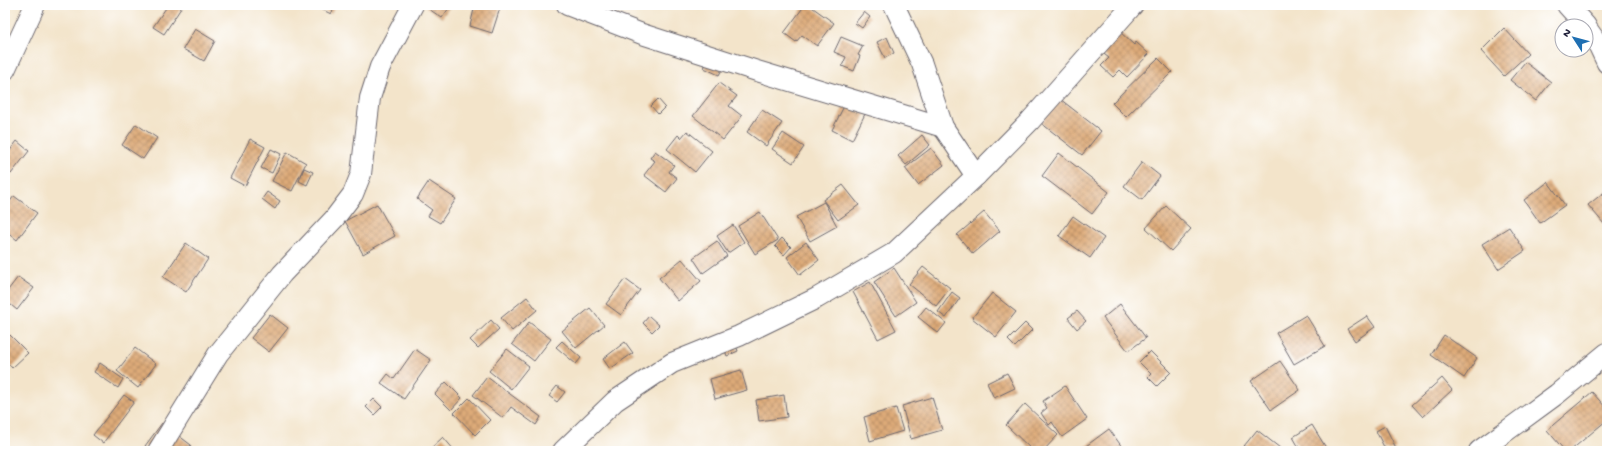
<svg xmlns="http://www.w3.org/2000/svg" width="1612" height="456" font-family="'Gochi Hand',sans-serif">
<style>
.building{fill:url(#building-cross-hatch)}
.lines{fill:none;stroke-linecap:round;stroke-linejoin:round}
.minor-casing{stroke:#6b666d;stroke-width:22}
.minor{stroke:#fff;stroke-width:20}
</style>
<defs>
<pattern id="building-cross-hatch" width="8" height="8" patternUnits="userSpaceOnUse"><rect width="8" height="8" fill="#ddaa78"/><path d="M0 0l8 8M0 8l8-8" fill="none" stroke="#b38a64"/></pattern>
</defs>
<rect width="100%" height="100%" fill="#fff"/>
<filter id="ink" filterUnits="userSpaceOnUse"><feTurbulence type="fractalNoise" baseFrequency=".025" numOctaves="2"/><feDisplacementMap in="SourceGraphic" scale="8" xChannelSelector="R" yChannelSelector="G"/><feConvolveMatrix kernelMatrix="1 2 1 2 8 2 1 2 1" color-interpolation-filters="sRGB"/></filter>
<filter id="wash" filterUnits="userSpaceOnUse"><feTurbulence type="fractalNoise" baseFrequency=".012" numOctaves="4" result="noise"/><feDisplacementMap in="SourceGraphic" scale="16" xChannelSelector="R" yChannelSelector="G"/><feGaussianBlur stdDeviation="0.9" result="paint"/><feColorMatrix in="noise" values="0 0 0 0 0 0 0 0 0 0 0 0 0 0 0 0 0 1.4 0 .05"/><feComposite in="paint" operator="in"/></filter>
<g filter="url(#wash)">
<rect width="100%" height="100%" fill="#f3e4ca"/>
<g id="blocks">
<g class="building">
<path d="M168,5h15l-19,29 -11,-7z"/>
<path d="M313,5h23l-5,9z"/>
<path d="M427,5h24l-9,13 -16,-11z"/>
<path d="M475,5h26l-9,28 -22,-7z"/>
<path d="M805,5h4l25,18 -17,23 -15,-11 -6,7 -12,-9z"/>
<path d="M864,12l6,5 -8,11 -7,-5z"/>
<path d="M1504,28l24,26 -24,22 -23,-25z"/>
<path d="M195,29l20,12 -11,20 -21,-12z"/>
<path d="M1119,31l15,14 2,-3 13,12 -22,23 -7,-7 -7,7 -12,-11 8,-8 -9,-7z"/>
<path d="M841,37l22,9 -5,9 2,1 -6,15 -12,-5 4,-9 -12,-5z"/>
<path d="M887,37l7,16 -9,5 -8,-16z"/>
<path d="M1158,58l14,14 -46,45 -14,-14z"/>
<path d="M708,59l16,7 -5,9 -15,-7z"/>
<path d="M1525,62l26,20 -15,19 -26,-21z"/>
<path d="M719,83l18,13 -8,10 13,10 -19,24 -30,-24z"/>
<path d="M658,99l7,8 -7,7 -7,-8z"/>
<path d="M1060,99l41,32 -19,24 -41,-32z"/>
<path d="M845,104l20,10 -13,26 -20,-10z"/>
<path d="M762,110l20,13 -16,23 -19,-14z"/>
<path d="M136,124l21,14 -14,21 -21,-14z"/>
<path d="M687,131l25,20 -17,21 -28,-23 11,-14 3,3z"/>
<path d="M783,133l21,14 -11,16 -21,-14z"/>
<path d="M922,135l8,10 -24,20 -8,-9z"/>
<path d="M250,139l15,8 -20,39 -15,-8z"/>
<path d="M17,141l12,10 -18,23 -6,-5v-12z"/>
<path d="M931,148l13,17 -26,20 -13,-17z"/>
<path d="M271,149l10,5 -9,19 -11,-5z"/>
<path d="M655,151l19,14 -5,7 8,6 -11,14 -22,-17 11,-14 -5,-3z"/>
<path d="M287,152l19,11 -14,28 -20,-10z"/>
<path d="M1059,153l50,39 -17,22 -50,-38z"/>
<path d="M1142,162l18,14 -18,24 -18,-14z"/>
<path d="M304,168l9,4 -6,13 -8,-4z"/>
<path d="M429,181l27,18 -16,24 -12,-7 4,-6 -15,-11z"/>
<path d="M1548,182l17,23 -25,18 -16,-23z"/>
<path d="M843,185l16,20 -21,15 -15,-20z"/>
<path d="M1607,190v31l-3,3 -16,-19z"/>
<path d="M267,192l13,9 -5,8 -13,-10z"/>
<path d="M14,196l23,17 -20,27 -12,-10v-22z"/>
<path d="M824,202l13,24 -27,15 -14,-24z"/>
<path d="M377,204l18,32 -32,18 -18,-33z"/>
<path d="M1166,206l25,23 -20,22 -25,-23z"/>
<path d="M760,212l18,28 -23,14 -17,-28z"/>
<path d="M984,212l16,19 -27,23 -16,-19z"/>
<path d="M1073,216l31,22 -14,20 -31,-22z"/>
<path d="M733,225l11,17 -16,11 -11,-17z"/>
<path d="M1509,227l16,24 -27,18 -16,-25z"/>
<path d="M782,238l9,9 -7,8 -9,-9z"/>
<path d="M717,241l10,15 -24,17 -10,-15z"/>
<path d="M806,242l13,18 -19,15 -13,-18z"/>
<path d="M186,243l22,16 -22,33 -23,-15z"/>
<path d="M682,259l19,22 -23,20 -19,-23z"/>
<path d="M923,267l27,21 -14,18 -27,-22z"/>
<path d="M894,268l22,34 -20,14 -22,-34z"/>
<path d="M18,277l16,11 -17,22 -12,-10v-6z"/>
<path d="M625,279l15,11 -19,25 -15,-11z"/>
<path d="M870,282l26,48 -18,9 -25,-47z"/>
<path d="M952,292l8,6 -14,20 -8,-6z"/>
<path d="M992,293l24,19 -20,25 -24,-19z"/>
<path d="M527,297l10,13 -25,21 -11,-13z"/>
<path d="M1120,304l26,34 -18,13 -25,-33z"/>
<path d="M926,307l20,16 -8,10 -20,-16z"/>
<path d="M590,308l14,17 -28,23 -14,-17z"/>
<path d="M1077,311l9,10 -9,8 -9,-11z"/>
<path d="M270,314l18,14 -19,24 -18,-14z"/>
<path d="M1306,315l19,31 -31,18 -18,-31z"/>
<path d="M649,316l10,9 -7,7 -9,-9z"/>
<path d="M1367,316l8,11 -20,14 -8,-12z"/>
<path d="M491,320l8,9 -21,19 -8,-8z"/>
<path d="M529,322l22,17 -17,22 -22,-17z"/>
<path d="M1025,323l7,7 -17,17 -7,-7z"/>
<path d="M731,332l7,19 -11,5 -7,-19z"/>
<path d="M10,335l18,18 -16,15 -7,-8v-20z"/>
<path d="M1444,335l33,23 -13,20 -33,-23z"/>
<path d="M562,341l19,17 -5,6 -20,-17z"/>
<path d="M625,342l8,11 -23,16 -7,-10z"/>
<path d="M135,348l21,16 -18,24 -21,-17z"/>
<path d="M415,349l16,11 -27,39 -23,-16 7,-9 6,5z"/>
<path d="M507,349l22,17 -18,23 -22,-18z"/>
<path d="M1150,351l21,21 -14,14 -9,-9 3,-3 -12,-12z"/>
<path d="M1280,361l20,29 -29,20 -20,-29z"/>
<path d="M100,363l23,16 -5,9 -24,-16z"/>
<path d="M741,370l6,20 -32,9 -5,-20z"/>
<path d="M1007,373l8,15 -21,10 -7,-15z"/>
<path d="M487,377l54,40 -5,8 -25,-18 -8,11 -30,-23z"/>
<path d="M1442,378l10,12 -29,27 -11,-12z"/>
<path d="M446,382l16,16 -11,12 -16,-16z"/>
<path d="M557,386l8,6 -8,10 -8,-6z"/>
<path d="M1065,386l22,33 -25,18 -10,-15 -3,3 -8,-12 6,-5 -4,-7z"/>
<path d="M1592,392l15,17v11l-37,31h-5l-18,-21z"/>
<path d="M124,395l10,7 -31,41 -10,-8z"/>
<path d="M784,395l3,22 -28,4 -3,-21z"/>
<path d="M932,397l10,33 -31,9 -9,-33z"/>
<path d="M469,398l21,22 -15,15 -21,-22z"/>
<path d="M374,399l8,8 -8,8 -8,-8z"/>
<path d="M1025,404l33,31 -15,16h-10l-27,-26z"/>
<path d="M896,408l7,23 -33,10 -6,-24z"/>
<path d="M162,423l29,22 -4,6h-34l-8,-5z"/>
<path d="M1312,425l16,26h-27l-8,-14z"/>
<path d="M1385,426l11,22 -6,3h-4l-10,-20z"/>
<path d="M1109,429l16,22h-35l-4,-5z"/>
<path d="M1257,430l23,18 -3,3h-27l-6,-5z"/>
<path d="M443,437l12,14h-27z"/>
</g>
</g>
</g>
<g filter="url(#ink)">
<use href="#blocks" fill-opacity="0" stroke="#6b666d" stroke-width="1"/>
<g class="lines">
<g class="minor-casing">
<g id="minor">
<path d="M567,5l75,29 115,37 186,56"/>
<path d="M894,5l28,59 21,63 33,49"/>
<path d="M1567,5l19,21"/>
<path d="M1586,27l12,17 9,19"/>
<path d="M5,70l30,-65"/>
<path d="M158,451l60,-97 64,-80 52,-55 19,-25 8,-20 9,-76 10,-31 33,-62"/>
<path d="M563,451l52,-50 57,-38 67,-27 78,-38 77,-45 82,-77 54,-55 103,-116"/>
<path d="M1479,451l78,-57 50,-41"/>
</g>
</g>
<use href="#minor" class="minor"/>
</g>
</g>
<rect width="1612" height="456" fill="none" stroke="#fff" stroke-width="20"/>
<g transform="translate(1574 38) rotate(306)"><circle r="19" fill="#ffffff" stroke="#a7a7b1"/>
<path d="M0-3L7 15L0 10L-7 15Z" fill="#1f6fb2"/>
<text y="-6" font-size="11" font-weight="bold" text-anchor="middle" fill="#22223b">N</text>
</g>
</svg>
